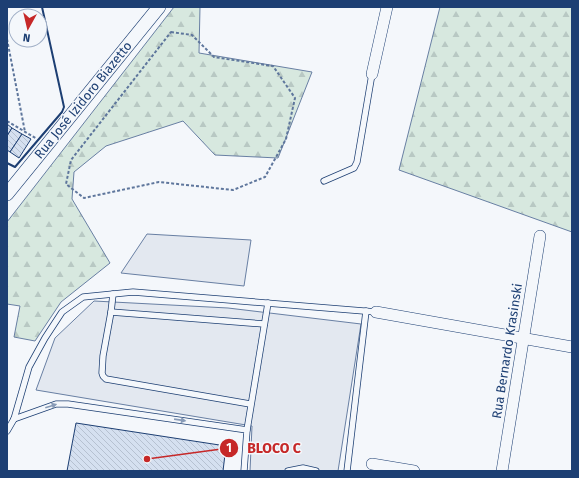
<svg xmlns="http://www.w3.org/2000/svg" width="579" height="478" font-family="'Fira Sans',sans-serif">
<style>
.forest{fill:url(#forest-firs);stroke:#687fa3}
.parking{fill:#e3e8f0;stroke:#687fa3}
.building{fill:url(#building-back-hatch);stroke:#1d3f73}
.lines{fill:none;stroke-linecap:round;stroke-linejoin:round}
.service-casing{stroke:#1d3f73;stroke-width:7}
.minor-casing{stroke:#1d3f73;stroke-width:12}
.tertiary-casing{stroke:#1d3f73;stroke-width:14}
.path{stroke:#5e769c;stroke-width:2;stroke-dasharray:3 2;stroke-linecap:butt}
.service{stroke:#f4f7fb;stroke-width:5.5}
.minor{stroke:#f4f7fb;stroke-width:11}
.tertiary{stroke:#f4f7fb;stroke-width:13}
.wall{stroke:#1d3f73;stroke-width:2}
.oneway{fill:#889bb7}
.labels{text-anchor:middle;dominant-baseline:central;stroke-width:3;stroke-linejoin:round;paint-order:stroke}
.street-label{font-size:13px;fill:#1d3f73;stroke:#f4f7fb}
.leader{fill:none;stroke:#c62828;stroke-width:1.5}
.callout-dot{fill:#c62828;stroke:#f4f7fb;stroke-width:1.5}
.mark-label{font-size:12px;text-anchor:middle;font-weight:bold;fill:#fff}
.callout-label{font-size:14px;text-anchor:middle;font-weight:bold;fill:#c62828;stroke:#f4f7fb;stroke-width:3;stroke-linejoin:round;paint-order:stroke}
</style>
<defs>
<pattern id="forest-firs" width="22" height="20" patternUnits="userSpaceOnUse"><rect width="22" height="20" fill="#d7e8df"/><path d="M5 1l3.5 6h-7zM16 11l3.5 6h-7z" fill="#b8c8c3"/></pattern>
<pattern id="building-back-hatch" width="6" height="6" patternUnits="userSpaceOnUse"><rect width="6" height="6" fill="#d5e0f0"/><path d="M-1 5l2 2M0 0l6 6M5-1l2 2" fill="none" stroke="#b6c1d1"/></pattern>
</defs>
<rect width="100%" height="100%" fill="#f4f7fb"/>
<g class="forest">
<path d="M174,7h26l-1,46 113,19 -34,86 -63,-3 -32,-34 -77,25 -32,26 -2,27 38,64 -49,39 -26,39 -21,-4 6,-31 -13,-2v-82z"/>
<path d="M440,7h132v225l-173,-62z"/>
</g>
<g class="parking">
<path d="M147,234l104,6 -7,46 -123,-13z"/>
<path d="M94,301l134,7 133,16 -23,147h-88l2,-45 -216,-36 19,-52z"/>
</g>
<g class="building">
<path d="M7,124l5,4 -5,8z"/>
<path d="M12,128l10,6 -12,18 -3,-2v-14z"/>
<path d="M22,134l9,5 -12,19 -9,-6z"/>
<path d="M76,423l150,23 -3,25h-156z"/>
</g>
<g class="lines">
<g class="service-casing">
<g id="service">
<path d="M324,181l30,-13 3,-6 15,-88"/>
<path d="M113,294l-2,18 -8,44 -1,17 1,3 3,3 144,25"/>
<path d="M111,312l153,12"/>
<path d="M14,419l42,-15h12l179,26 -3,41"/>
<path d="M247,430l21,-127"/>
<path d="M7,431l7,-12 15,-52 16,-29 17,-26 21,-15 50,-5 243,20"/>
<path d="M288,471l15,-3 13,3"/>
<path d="M347,471l19,-160"/>
</g>
</g>
<g class="minor-casing">
<g id="minor">
<path d="M372,74l15,-67"/>
<path d="M376,312l196,35"/>
<path d="M372,464l42,7"/>
<path d="M502,471l38,-235"/>
</g>
</g>
<g class="tertiary-casing">
<path id="tertiary" d="M7,194l152,-187"/>
</g>
<g class="path">
<path d="M171,32l21,3 22,22 59,9 22,32 -9,41 -21,38 -32,13 -74,-8 -75,16 -18,-14 5,-24z"/>
<path d="M7,39l18,93"/>
<path d="M7,121l30,18"/>
</g>
<use href="#service" class="service"/>
<use href="#minor" class="minor"/>
<use href="#tertiary" class="tertiary"/>
<path class="wall" d="M7,163l8,4 47,-55 2,-5 -22,-100"/>
</g>
<defs><path id="oneway-solid" d="M-6-.8H1V-3.2L6.5 0L1 3.2V.8H-6Z"/></defs>
<g class="oneway">
<use href="#oneway-solid" transform="translate(51 406) rotate(-17)"/>
<use href="#oneway-solid" transform="translate(180 420) rotate(8)"/>
</g>
<g class="labels">
<g class="street-label">
<text transform="translate(83 100) rotate(-51)">Rua José Izidoro Biazetto</text>
<text transform="translate(507 351) rotate(-81)">Rua Bernardo Krasinski</text>
</g>
</g>
<path class="leader" d="M147 459L229 448"/>
<g class="callout-dot">
<circle cx="147" cy="459" r="4"/>
<circle cx="229" cy="448" r="10"/>
</g>
<g class="mark-label">
<text x="229" y="452">1</text>
</g>
<g class="callout-label">
<text x="274" y="453">BLOCO C</text>
</g>
<rect width="579" height="478" fill="none" stroke="#1d3f73" stroke-width="16"/>
<g transform="translate(28 28) rotate(188)"><circle r="19" fill="#f4f7fb" stroke="#9eadc5"/>
<path d="M0-3L7 15L0 10L-7 15Z" fill="#c62828"/>
<text y="-6" font-size="11" font-weight="bold" text-anchor="middle" fill="#1d3f73">N</text>
</g>
</svg>
